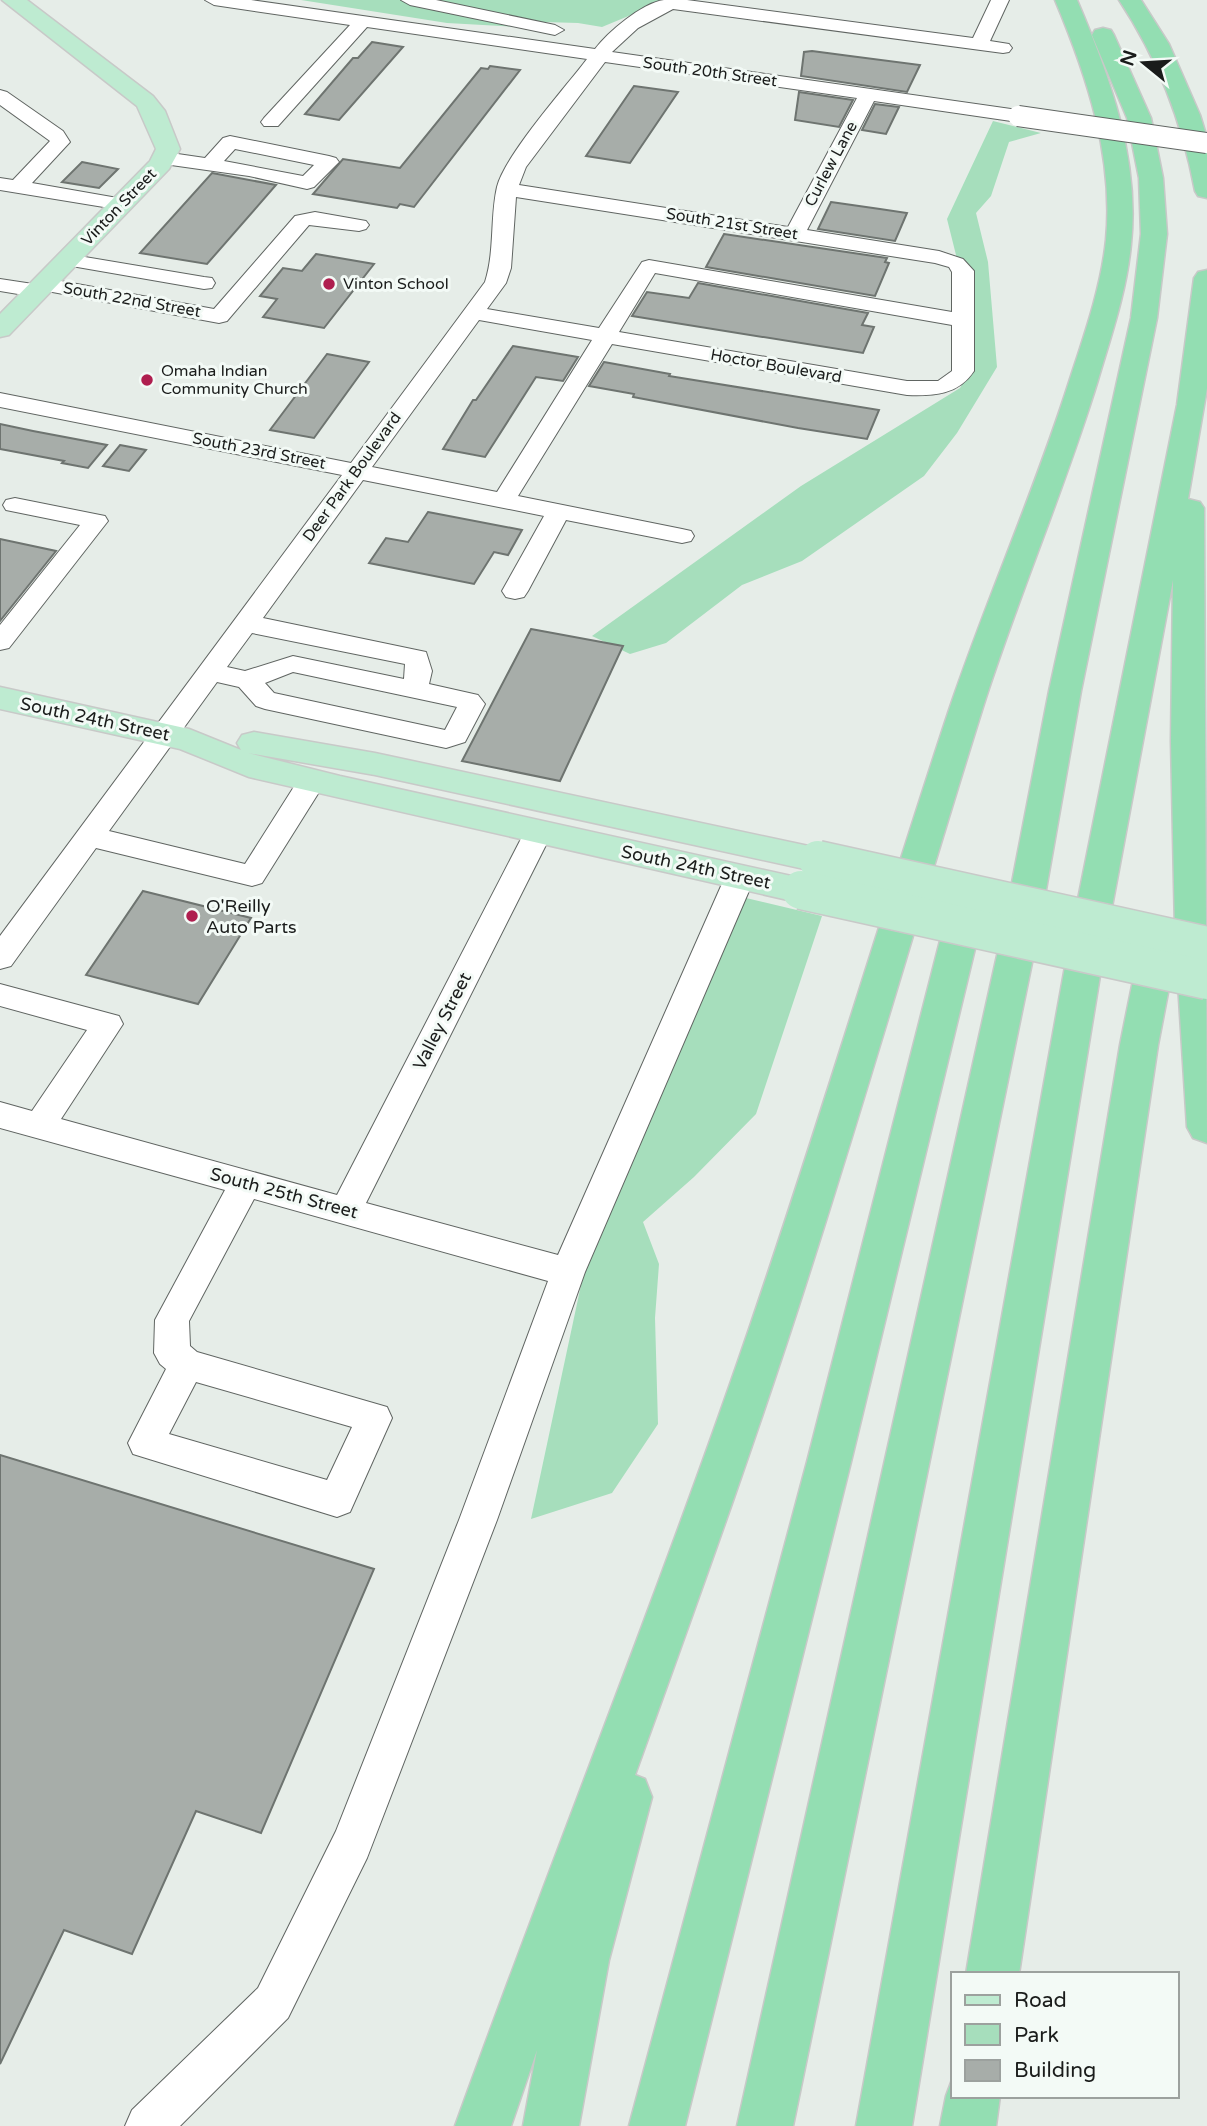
<svg xmlns="http://www.w3.org/2000/svg" width="1207" height="2126" font-family="'Varela Round',sans-serif">
<style>
.green{fill:#a6debc}
.building{fill:#a7ada9;stroke:#6e7470;stroke-width:2}
.lines{fill:none;stroke-linecap:round;stroke-linejoin:round}
.minor-casing{stroke:#606562;stroke-width:2}
.major-casing{stroke:#c8c9c8;stroke-width:3}
.highway-casing{stroke:#c8c9c8;stroke-width:3}
.minor{fill:#fff;fill-rule:evenodd}
.major{fill:#beebd1;fill-rule:evenodd}
.highway{fill:#93deb2;fill-rule:evenodd}
.minor-bridge-casing{stroke:#606562;stroke-width:22;stroke-linecap:butt}
.major-bridge-casing{stroke:#c8c9c8;stroke-width:41;stroke-linecap:butt}
.minor-bridge{stroke:#fff;stroke-width:20}
.major-bridge{stroke:#beebd1;stroke-width:38}
.poi-dot{fill:#af1e4f;stroke:#f3faf6;stroke-width:2.5}
.labels{text-anchor:middle;dominant-baseline:central;stroke-width:6;stroke-linejoin:round;paint-order:stroke}
.far-street-label{font-size:16px;fill:#1a1c1b;stroke:#f3faf6}
.far-poi-label{font-size:16px;fill:#1a1c1b;stroke:#f3faf6;text-anchor:start}
.street-label{font-size:18px;fill:#1a1c1b;stroke:#f3faf6}
.poi-label{font-size:18px;fill:#1a1c1b;stroke:#f3faf6;text-anchor:start}
</style>
<rect width="100%" height="100%" fill="#e6ede8"/>
<g class="green">
<path d="M301,0h366l-65,27 -24,-4 -34,-1 -26,5 -71,-4z"/>
<path d="M993,121l48,12 -32,9 -18,54 -15,17 12,49 9,105 -40,66 -33,43 -122,85 -60,24 -76,58 -36,11 -38,-18 209,-150 159,-98 13,-23 1,-38 -27,-108z"/>
<path d="M746,898l76,18 -66,198 -62,63 -51,45 16,42 -4,54 3,106 -46,69 -81,26 56,-262z"/>
</g>
<g class="building">
<path d="M372,42l31,5 -64,73 -34,-6 48,-56h5z"/>
<path d="M812,51l38,5 70,9 -13,27 -106,-16 3,-24z"/>
<path d="M490,66l30,4 -106,137 -14,-3 -3,4 -84,-14 30,-35 57,9 81,-100 7,1z"/>
<path d="M634,86l44,6 -48,71 -44,-7z"/>
<path d="M799,92l54,8 -14,27 -44,-7z"/>
<path d="M875,104l24,3 -13,27 -24,-4z"/>
<path d="M82,162l36,7 -19,19 -37,-6z"/>
<path d="M212,173l64,12 -69,79 -67,-11z"/>
<path d="M831,202l49,7 27,4 -12,28 -77,-12z"/>
<path d="M724,234l163,24 -2,4 4,1 -14,33 -169,-29z"/>
<path d="M316,254l58,10 -50,64 -61,-11 14,-18 -17,-3 23,-28 19,3z"/>
<path d="M698,283l170,30 -6,12 12,2 -11,26 -231,-37 15,-24 42,6z"/>
<path d="M513,346l65,11 -15,24 -27,-4 -51,80 -42,-8 30,-49h3z"/>
<path d="M327,354l42,8 -55,76 -44,-8z"/>
<path d="M604,362l66,12 -1,2 210,34 -12,29 -69,-11 -165,-31 1,-3 -45,-8z"/>
<path d="M0,424l33,7 74,14 -19,23 -26,-5 2,-2 -64,-12z"/>
<path d="M120,445l26,5 -17,21 -26,-5z"/>
<path d="M428,512l94,18 -14,25 -14,-3 -20,32 -105,-21 17,-25 22,4z"/>
<path d="M0,539l56,12 -56,70z"/>
<path d="M531,629l92,17 -63,135 -98,-20z"/>
<path d="M143,891l108,27 -53,86 -112,-29z"/>
<path d="M0,1455l374,114 -113,264 -65,-22 -64,143 -68,-24 -64,134z"/>
</g>
<g class="lines">
<g class="minor-casing">
<g id="minor">
<path d="M205,0h46l344,49c13,-17 47,-46 69,-49 7,0 16,0 23,0l286,38 18,-38h18l-19,41 19,3 3,4 -3,4 -6,1 -330,-44 -35,19 -26,24 406,58 10,6 -10,6 -144,-21 -67,129 132,21 24,8 11,12v100c-16,24 -40,25 -67,24l-295,-51 -94,152 164,33 9,2 3,5 -3,5 -9,2 -116,-23 -38,71 -4,6 -9,2 -9,-2 -4,-6 42,-75 -181,-36 -100,138 163,34 6,19 -3,13 49,11 7,9 -20,38 -19,6 -181,-39 -9,-3 -17,-19 -22,-5 -108,149 136,33 57,-90 10,-2 10,2 4,7 -64,102 -10,3 -156,-38 -85,118 -11,3v-33l342,-461 -342,-68v-14l351,70 134,-181c10,-31 5,-65 12,-95 8,-32 68,-99 90,-128l-220,-32 -89,99h-14l-3,-4 3,-4 86,-93 -136,-20zM605,62l252,36 -69,129 -269,-42 7,-18zM516,197l419,66 14,4 3,5v40l-303,-52 -7,2 -43,66 -112,-19 19,-26 5,-15zM655,273l297,52v46l-14,10h-31l-288,-49zM479,320l113,20 -95,152 -125,-25zM252,633l153,31 -1,15 -111,-23 -48,15 -18,-4zM293,672l164,35 -12,23 -171,-37 -9,-10z"/>
<path d="M401,0h35l119,25 9,5 -9,5 -145,-30z"/>
<path d="M0,90l7,2 56,39 7,11 -38,41 97,17 3,4 -3,4 -7,2 -122,-20v-12l13,2 37,-39 -50,-36z"/>
<path d="M230,136l99,20 7,2 3,4 -25,25 -7,2 -58,-13 -85,-12 -7,-2 -3,-4 3,-4 7,-2 41,6 18,-20zM235,149l79,16 -11,11 -79,-15z"/>
<path d="M315,212l51,9 3,4 -3,4 -7,2 -50,-6 -82,96 -8,2 -172,-32 -3,5 -8,1 -36,-6v-12l33,5 3,-5 8,-1 170,31 81,-93z"/>
<path d="M67,254l137,23 8,1 3,5 -3,5 -8,1 -144,-25 -4,-4 4,-4z"/>
<path d="M15,498l90,18 3,5 -99,127 -9,2v-25l80,-100 -74,-15 -3,-5 3,-5z"/>
<path d="M538,823l10,3 4,7 -186,370 192,52 167,-378 5,-7 10,-3 10,3 5,7 -170,395 -88,248 -130,338 -79,160 -108,108h-55l7,-16 126,-122 78,-157 123,-311 89,-239 -294,-82 -65,122 1,25 7,6 190,55 5,11 -42,94 -13,5 -204,-63 -5,-11 38,-74 -6,-5 -6,-11 1,-33 70,-130 -225,-62v-26l32,9 55,-81 -87,-24v-22l119,32 4,8 -62,95 276,76 187,-362 4,-7zM196,1382l156,45 -25,53 -158,-46z"/>
</g>
</g>
<g class="major-casing">
<g id="major">
<path d="M2,0h25l126,96 12,15 15,38 -11,20 -160,166 -9,2v-23l150,-153 6,-12 -19,-43z"/>
<path d="M0,687l189,42 52,21 -4,-7 5,-8 12,-3 121,21 443,95 12,3 6,9 -6,9 -12,3 -443,-97 -127,-22 92,23 474,105 5,9 -5,9 -13,4 -552,-126 -69,-28 -180,-40z"/>
</g>
</g>
<g class="highway-casing">
<g id="highway">
<path d="M1055,0h22c33,77 63,159 54,244 -4,46 -20,92 -33,136 -34,111 -80,217 -115,327 -59,188 -113,377 -173,564 -54,170 -115,337 -175,504l10,4 7,18 -43,163 -30,166h-56l14,-76 -26,76h-56c92,-255 193,-506 282,-762 75,-216 140,-436 212,-654 37,-110 85,-217 120,-328 15,-46 32,-94 37,-142 8,-83 -19,-164 -51,-240z"/>
<path d="M1119,0h22l28,44 31,71 7,23v60l-9,-2 -3,-5c-13,-70 -37,-132 -76,-191z"/>
<path d="M1103,28l8,2 3,5 37,83 12,60 4,56 -10,84 -76,373 -41,233 -247,1202h-56l267,-1202 45,-233 82,-373 10,-84 -2,-56 -12,-60 -35,-83 3,-5z"/>
<path d="M1207,270v118l-19,111 12,3 4,6 3,635 -14,-5 -6,-11 -11,-176 -18,94 -139,929h-53l154,-929 22,-109 5,-9 13,-4 15,7 -4,-189 2,-161 -67,359 -194,1187h-56l214,-1187 107,-534 17,-127 4,-6z"/>
<path d="M985,892l13,4 5,9c-6,11 -16,13 -23,23l-129,534 -166,664h-56l178,-664 137,-537 15,-23z"/>
<path d="M953,2077v19h47l-4,30h-56l6,-30z"/>
</g>
</g>
<use href="#minor" class="minor"/>
<use href="#major" class="major"/>
<use href="#highway" class="highway"/>
<g class="minor-bridge-casing">
<path id="minor-bridge" d="M1018,116l189,27"/>
</g>
<g class="major-bridge-casing">
<g id="major-bridge">
<path d="M818,860l389,86"/>
<path d="M801,890l406,90"/>
</g>
</g>
<use href="#minor-bridge" class="minor-bridge"/>
<use href="#major-bridge" class="major-bridge"/>
</g>
<g class="poi-dot">
<circle cx="329" cy="284" r="7"/>
<circle cx="147" cy="380" r="7"/>
<circle cx="192" cy="916" r="7"/>
</g>
<g class="labels">
<g class="far-street-label">
<text transform="translate(710 72) rotate(8)">South 20th Street</text>
<text transform="translate(831 164) rotate(-62)">Curlew Lane</text>
<text transform="translate(119 207) rotate(-46)">Vinton Street</text>
<text transform="translate(732 224) rotate(9)">South 21st Street</text>
<text transform="translate(132 300) rotate(10)">South 22nd Street</text>
<text transform="translate(776 366) rotate(10)">Hoctor Boulevard</text>
<text transform="translate(259 451) rotate(11)">South 23rd Street</text>
<text transform="translate(352 477) rotate(-54)">Deer Park Boulevard</text>
</g>
<g class="far-poi-label">
<text x="343" y="284">Vinton School</text>
<text x="161" y="371">Omaha Indian<tspan x="161" dy="18">Community Church</tspan></text>
</g>
<g class="street-label">
<text transform="translate(95 719) rotate(12)">South 24th Street</text>
<text transform="translate(696 867) rotate(12)">South 24th Street</text>
<text transform="translate(442 1021) rotate(-63)">Valley Street</text>
<text transform="translate(284 1193) rotate(15)">South 25th Street</text>
</g>
<g class="poi-label">
<text x="206" y="906">O'Reilly<tspan x="206" dy="21">Auto Parts</tspan></text>
</g>
</g>
<rect x="951" y="1972" width="228" height="126" fill="#f3faf6" stroke="#9ca19e" stroke-width="2"/>
<rect x="965" y="1995" width="35" height="10" fill="#beebd1" stroke="#9ca19e" stroke-width="2"/>
<text x="1014" y="2007" font-size="21" fill="#1a1c1b">Road</text>
<rect x="965" y="2024" width="35" height="21" fill="#a6debc" stroke="#9ca19e" stroke-width="2"/>
<text x="1014" y="2042" font-size="21" fill="#1a1c1b">Park</text>
<rect x="965" y="2060" width="35" height="21" fill="#a7ada9" stroke="#9ca19e" stroke-width="2"/>
<text x="1014" y="2077" font-size="21" fill="#1a1c1b">Building</text>
<g transform="translate(1144 63) rotate(288)" stroke="#f3faf6" stroke-width="5" paint-order="stroke">
<path d="M0-5L12 26L0 18L-12 26Z" fill="#1a1c1b"/>
<text y="-10" font-size="19" font-weight="bold" text-anchor="middle" fill="#1a1c1b">N</text>
</g>
</svg>
